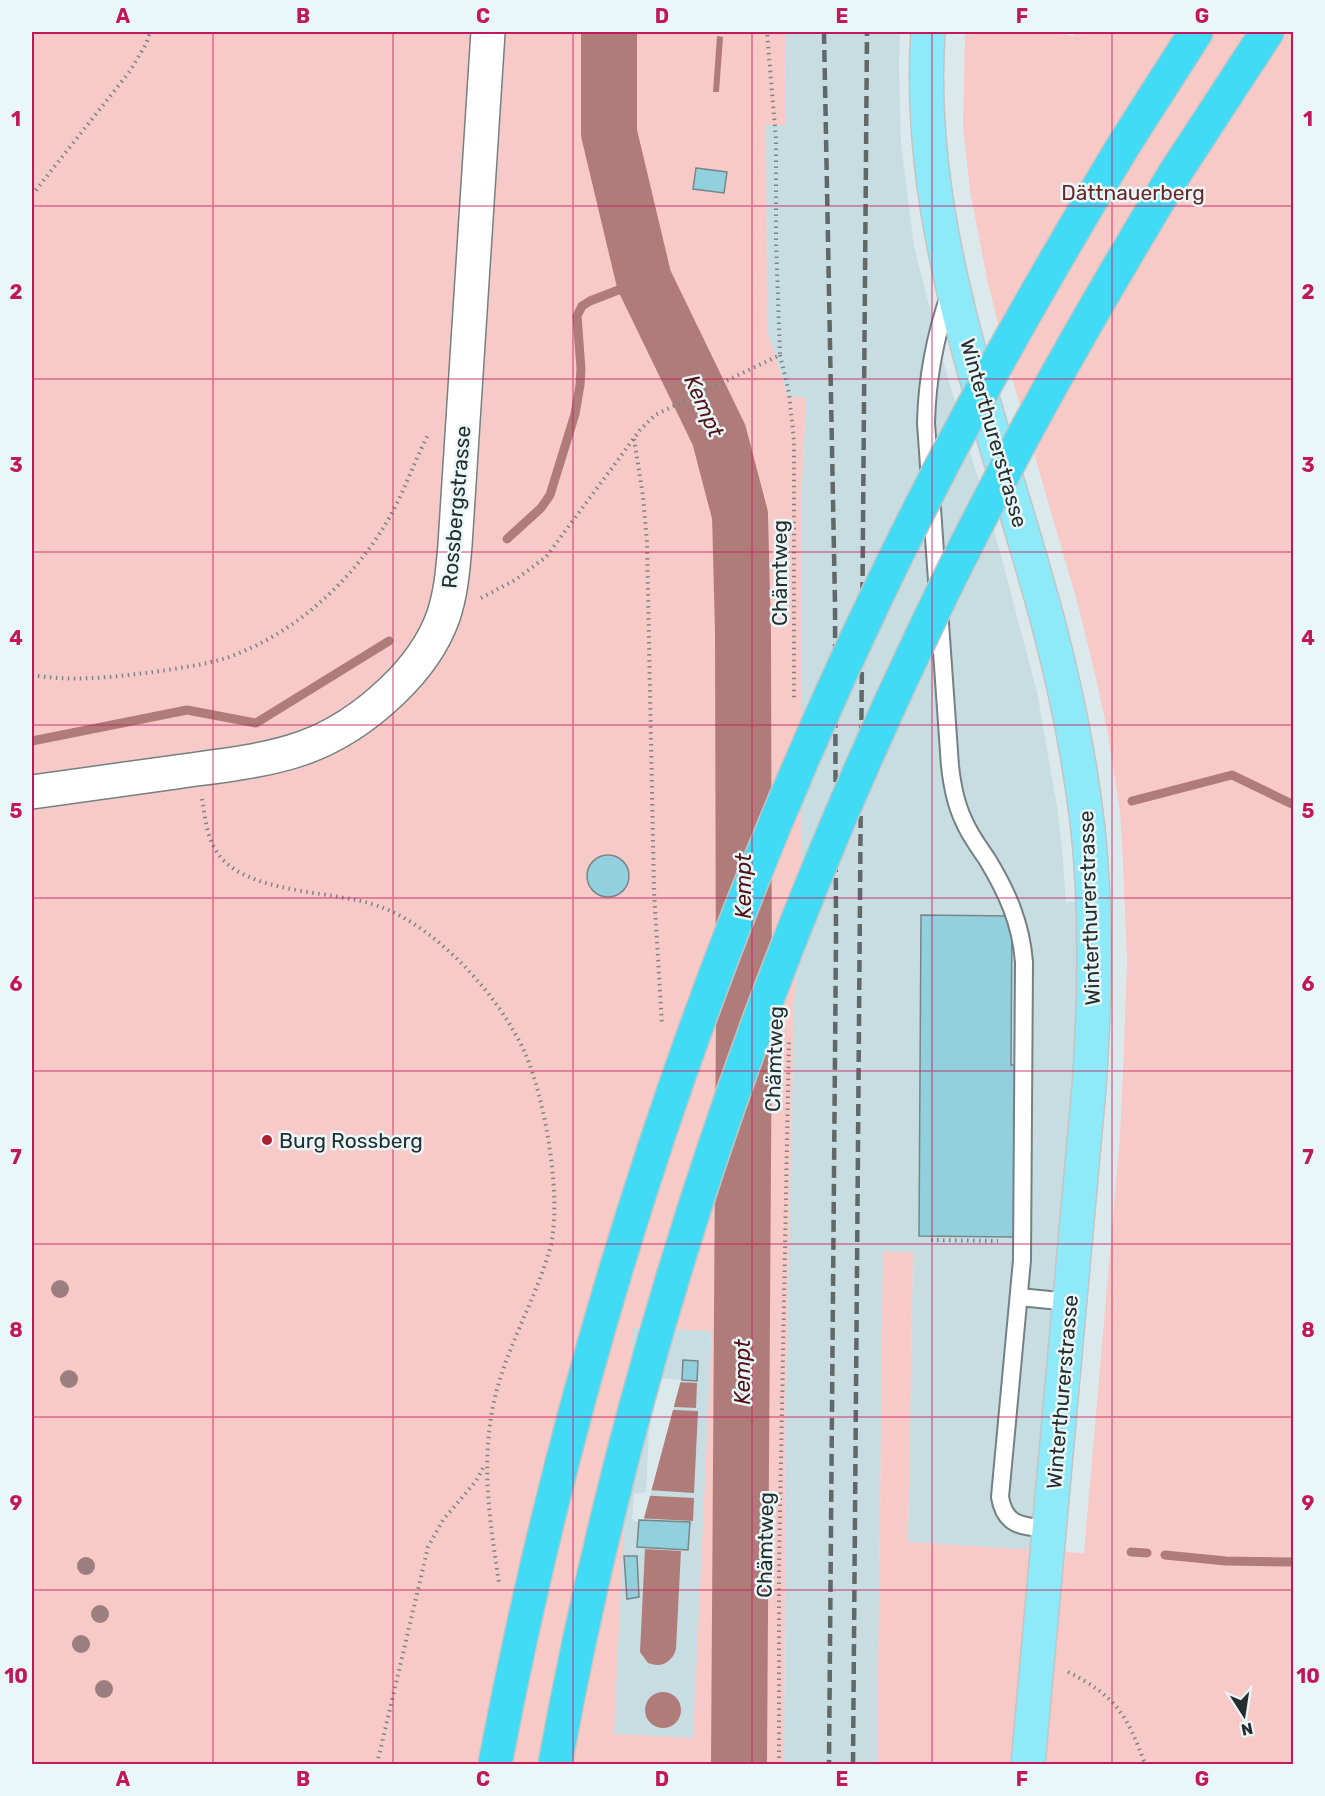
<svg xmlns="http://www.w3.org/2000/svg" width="1325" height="1796" font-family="Rubik,sans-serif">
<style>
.built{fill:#c7dde1;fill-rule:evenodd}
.green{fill:#f8cac7;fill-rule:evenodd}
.water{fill:#b07c79}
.pier{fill:#dce9ec}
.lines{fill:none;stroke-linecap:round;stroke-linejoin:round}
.stream{stroke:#b07c79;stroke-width:9}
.river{stroke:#b07c79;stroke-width:56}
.building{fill:#91d0dc;stroke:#798588;stroke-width:1.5}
.lane-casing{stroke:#748083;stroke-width:20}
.street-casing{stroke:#748083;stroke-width:36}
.primary-casing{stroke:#c3c4c4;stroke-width:36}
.highway-casing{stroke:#c3c4c4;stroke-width:36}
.path{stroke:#7c8587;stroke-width:4;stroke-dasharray:1.5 4.5;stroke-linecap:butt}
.lane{stroke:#fff;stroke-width:16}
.street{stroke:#fff;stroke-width:33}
.primary{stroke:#8ee9f9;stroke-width:33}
.highway{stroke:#42dbf5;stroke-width:33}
.rail{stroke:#61686a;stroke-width:4.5;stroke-dasharray:12 6;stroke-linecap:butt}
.highway-bridge-casing{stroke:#c3c4c4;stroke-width:36;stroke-linecap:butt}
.highway-bridge{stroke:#42dbf5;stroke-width:33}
.tree{fill:#9d7e80}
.grid{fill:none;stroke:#c2185b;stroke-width:1.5;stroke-opacity:0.55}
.poi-dot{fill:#b01d2d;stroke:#e9f7f9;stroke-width:2}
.labels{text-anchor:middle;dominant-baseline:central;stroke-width:5;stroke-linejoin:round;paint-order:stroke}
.park-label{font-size:21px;fill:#692627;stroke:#e9f7f9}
.street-label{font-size:21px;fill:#272c2d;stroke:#e9f7f9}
.poi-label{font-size:21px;fill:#272c2d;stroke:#e9f7f9;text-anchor:start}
.water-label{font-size:22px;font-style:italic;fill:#531115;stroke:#e9f7f9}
.neatline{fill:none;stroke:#c2185b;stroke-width:2}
.grid-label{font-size:20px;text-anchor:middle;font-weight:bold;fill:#c2185b}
</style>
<rect width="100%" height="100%" fill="#dce9ec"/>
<g class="built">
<path d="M786,32h114l-1,33 2,79 13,103 33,128 52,173 38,144 20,114 5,42 4,54h27l-45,649 -140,-9 5,-289 -30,-1 -6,512h-93l2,-373 8,-387 7,-103v-396l5,-106 -18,-3 -21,-65 -1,-206h19z"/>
<path d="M632,1328l80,3 -18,407 -81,-4zM645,1549l36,2 -5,98 -6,12 -9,4h-9zM659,1693l13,2 8,11 -3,14 -11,8h-9l-4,-3 -8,-11 1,-9 8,-10z"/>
</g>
<g class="green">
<path d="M32,32h754l-1,93h-19l1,206 21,65 18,2 -5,107v396l-7,103 -8,387 -2,373h-752zM633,1328l79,3 -19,407 -79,-4z"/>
<path d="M965,32h91l17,4 2,-4h218v1732h-416l6,-513 30,2 -5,289 176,11 36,-417 4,-88 3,-88 -5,-117 -2,-32 -13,-82 -11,-51 -18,-73 -67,-231 -23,-90 -18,-93 -7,-65zM1131,1547l16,1v10l-17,-1z"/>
</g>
<g class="water">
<path d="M717,36l6,1 -4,55h-6z"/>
<path d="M656,1381l41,2 -1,25 -41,-2z"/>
<path d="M653,1409l45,2 -4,82 -46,-3z"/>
<path d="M636,1495l58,3 -1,23 -58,-3z"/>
<path d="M645,1549l36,2 -5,98c-4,14 -15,19 -28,14l-8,-11z"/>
<circle cx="663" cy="1710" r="18"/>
</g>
<path class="pier" d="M656,1378l25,2 -38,142 -9,-1 -2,-3 2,-24 12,-2 4,-84z"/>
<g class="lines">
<g class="stream">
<path d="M507,539l34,-31 9,-13 25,-81 5,-29 1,-16 -4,-53 5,-10 8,-5 54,-21"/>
<path d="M32,741l155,-31 69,13 133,-82"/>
<path d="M1132,801l100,-26 62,30"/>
<path d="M1131,1552l16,1"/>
<path d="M1165,1555l61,6 68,1"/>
</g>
<path class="river" d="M609,32v101l35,147 75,155 21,80 3,117 1,382 -5,750"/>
</g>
<g class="building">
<path d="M696,168l31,4 -3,21 -31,-4z"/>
<circle cx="608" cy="876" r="21"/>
<path d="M921,915l91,1 -1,149h5l-1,172 -96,-1z"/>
<path d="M683,1360l15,1 -1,20 -15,-1z"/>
<path d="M639,1520l51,2 -2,28 -51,-3z"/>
<path d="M624,1556h13l2,41 -12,2z"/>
</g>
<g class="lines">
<g class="lane-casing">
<g id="lane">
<path d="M950,293c-15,43 -23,84 -24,130l24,343c2,18 5,36 13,53 6,15 15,27 24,40 20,33 34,64 37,103l-2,298 -22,237c5,30 23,29 49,32"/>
<path d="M1019,1297l51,5"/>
</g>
</g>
<g class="street-casing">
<path id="street" d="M32,792c48,-7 96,-13 144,-20 90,-13 146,-14 216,-81 21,-20 41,-46 51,-74 8,-23 10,-48 12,-72l33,-513"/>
</g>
<g class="primary-casing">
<path id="primary" d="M928,32c-14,203 69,397 120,590 18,68 32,137 40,207 9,86 7,173 1,259l-61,676"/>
</g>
<g class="highway-casing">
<g id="highway">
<path d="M1125,143l71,-111"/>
<path d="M1175,173l92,-141"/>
</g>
</g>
<g class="path">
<path d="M32,195l98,-124 16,-27 4,-12"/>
<path d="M780,355l9,38 5,48v257"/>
<path d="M634,439l9,57 4,47 7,348 8,134"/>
<path d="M481,598l34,-18 31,-23 94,-127 15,-15 125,-60 -4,-113v-102l-9,-108"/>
<path d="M32,675c40,7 82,2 122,-3 25,-4 51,-7 75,-15 67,-24 124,-77 159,-137 16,-28 26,-58 41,-87"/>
<path d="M202,799c3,16 4,34 12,48 24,49 121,42 167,60 58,22 119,90 144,146 20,44 39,153 24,199 -16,53 -45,100 -56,154 -12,61 -3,117 6,177"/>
<path d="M931,1240l67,1"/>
<path d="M1068,1672c48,24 59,43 77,92"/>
<path d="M377,1764l51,-217 15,-27 33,-39 8,-15"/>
<path d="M779,1764v-199l10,-527"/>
</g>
<use href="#lane" class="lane"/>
<use href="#street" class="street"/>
<use href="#primary" class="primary"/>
<use href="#highway" class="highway"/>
<g class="rail">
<path d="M824,32l11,572 1,334 -7,826"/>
<path d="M853,1764l14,-1732"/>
</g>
<g class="highway-bridge-casing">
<g id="highway-bridge">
<path d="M495,1764c76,-400 202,-790 377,-1158 75,-159 162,-312 253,-463"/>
<path d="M555,1764c72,-393 198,-776 371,-1137 74,-156 159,-306 249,-454"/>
</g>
</g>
<use href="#highway-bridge" class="highway-bridge"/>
</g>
<g class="tree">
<circle cx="60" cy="1289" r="9"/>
<circle cx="69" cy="1379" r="9"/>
<circle cx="86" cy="1566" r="9"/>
<circle cx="100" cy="1614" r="9"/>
<circle cx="81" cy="1644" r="9"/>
<circle cx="104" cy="1689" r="9"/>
</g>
<path class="grid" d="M213,32v1732M393,32v1732M573,32v1732M752,32v1732M932,32v1732M1112,32v1732M32,206h1262M32,379h1262M32,552h1262M32,725h1262M32,898h1262M32,1071h1262M32,1244h1262M32,1417h1262M32,1590h1262"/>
<circle class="poi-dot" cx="267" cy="1140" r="6"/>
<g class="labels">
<g class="park-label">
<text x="1133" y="192">Dättnauerberg</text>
</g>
<g class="street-label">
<text transform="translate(994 433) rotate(74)">Winterthurerstrasse</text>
<text transform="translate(456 507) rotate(-85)">Rossbergstrasse</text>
<text transform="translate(779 573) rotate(-90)">Chämtweg</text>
<text transform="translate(1089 908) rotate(-92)">Winterthurerstrasse</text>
<text transform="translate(774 1059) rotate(-88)">Chämtweg</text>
<text transform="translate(1062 1392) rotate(-85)">Winterthurerstrasse</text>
<text transform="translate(765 1545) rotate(-89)">Chämtweg</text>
</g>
<g class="poi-label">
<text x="279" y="1140">Burg Rossberg</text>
</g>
<g class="water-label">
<text transform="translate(704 406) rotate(66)">Kempt</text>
<text transform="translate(743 886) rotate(-90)">Kempt</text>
<text transform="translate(742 1372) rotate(-90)">Kempt</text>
</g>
</g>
<rect width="1325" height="1796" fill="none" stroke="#e9f7f9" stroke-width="66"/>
<g transform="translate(1244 1715) rotate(168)" stroke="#e9f7f9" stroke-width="4.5" paint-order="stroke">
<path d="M0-4.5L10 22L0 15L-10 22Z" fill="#272c2d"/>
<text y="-9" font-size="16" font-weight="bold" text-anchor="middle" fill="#272c2d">N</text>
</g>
<rect x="33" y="33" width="1259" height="1730" class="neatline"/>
<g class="grid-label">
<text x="123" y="23">A</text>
<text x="303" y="23">B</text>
<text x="483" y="23">C</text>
<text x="662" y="23">D</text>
<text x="842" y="23">E</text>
<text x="1022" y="23">F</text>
<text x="1202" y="23">G</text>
<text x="16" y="126">1</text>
<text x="1308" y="126">1</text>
<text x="16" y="299">2</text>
<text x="1308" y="299">2</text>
<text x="16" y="472">3</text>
<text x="1308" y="472">3</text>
<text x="16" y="645">4</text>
<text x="1308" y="645">4</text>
<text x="16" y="818">5</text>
<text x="1308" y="818">5</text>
<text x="16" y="991">6</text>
<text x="1308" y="991">6</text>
<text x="16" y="1164">7</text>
<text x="1308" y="1164">7</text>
<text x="16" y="1337">8</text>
<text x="1308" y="1337">8</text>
<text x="16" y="1510">9</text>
<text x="1308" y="1510">9</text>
<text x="16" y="1683">10</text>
<text x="1308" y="1683">10</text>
<text x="123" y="1786">A</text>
<text x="303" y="1786">B</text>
<text x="483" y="1786">C</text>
<text x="662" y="1786">D</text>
<text x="842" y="1786">E</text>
<text x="1022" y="1786">F</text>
<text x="1202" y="1786">G</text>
</g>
</svg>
